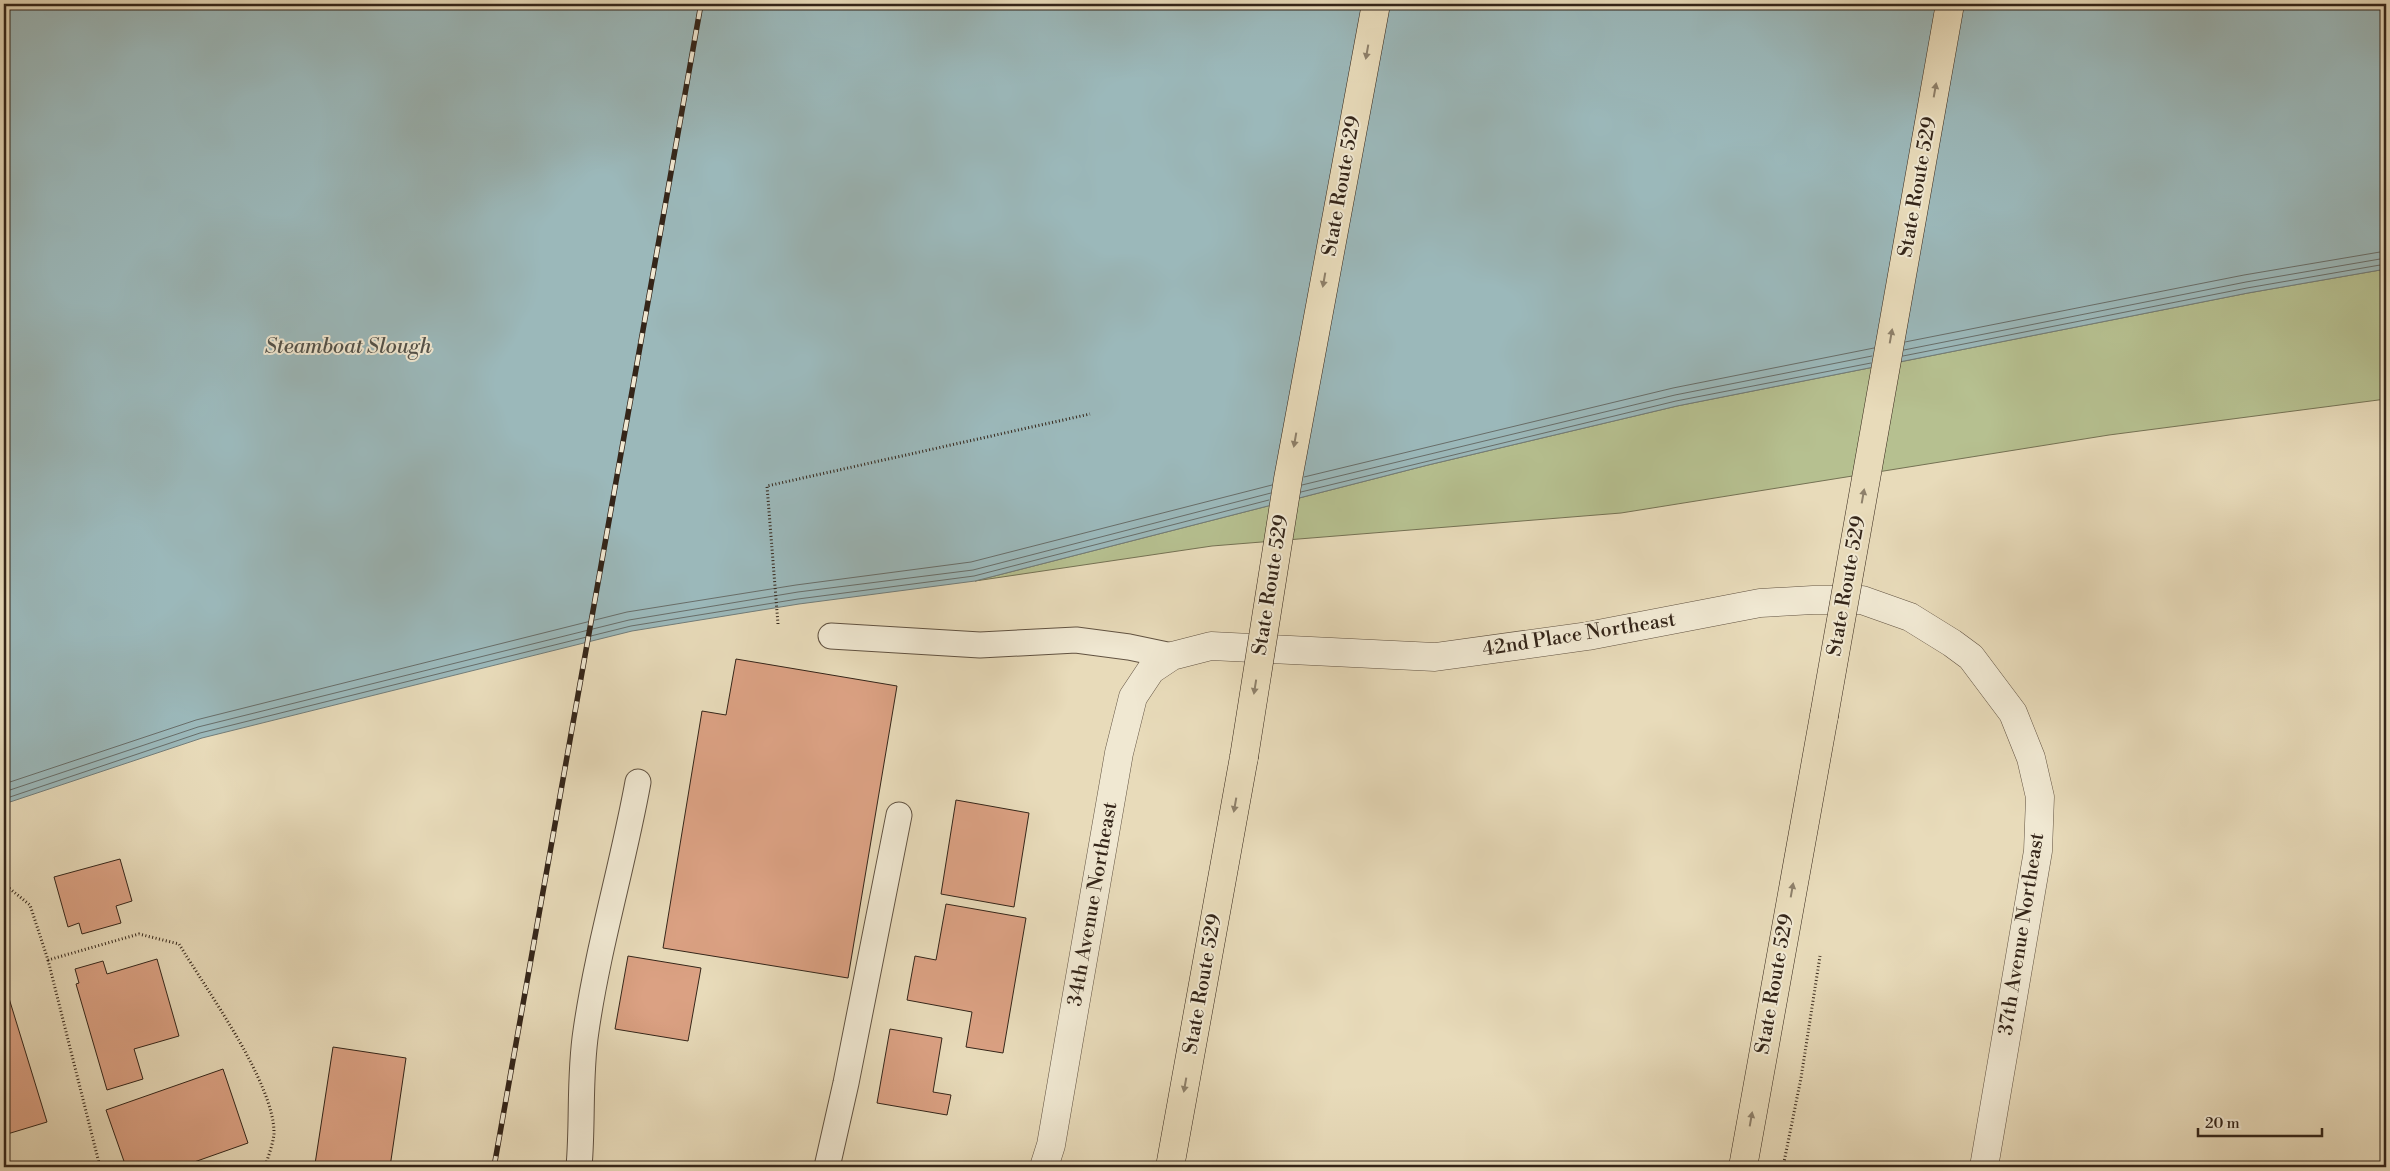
<svg xmlns="http://www.w3.org/2000/svg" width="2390" height="1171" font-family="'Libre Bodoni',serif">
<style>
.green{fill:#b6c090;stroke:#757254}
.water{fill:#9bb8ba;stroke:#727d7a}
.lines{fill:none;stroke-linecap:round;stroke-linejoin:round}
.shore{stroke:#686e6a;stroke-width:1}
.building{fill:#dba183;stroke:#342519}
.lane-casing{stroke:#615241;stroke-width:27}
.street-casing{stroke:#615241;stroke-width:29}
.primary-casing{stroke:#342519;stroke-width:29}
.path{stroke:#342519;stroke-width:3;stroke-dasharray:1 2.5;stroke-linecap:butt}
.lane{stroke:#f0e8d2;stroke-width:25}
.street{stroke:#f0e8d2;stroke-width:28}
.primary{stroke:#e8dbba;stroke-width:28}
.rail-casing{stroke:#342519;stroke-width:5.5}
.rail{stroke:#f0e8d2;stroke-width:4;stroke-dasharray:11;stroke-linecap:butt}
.primary-bridge-casing{stroke:#342519;stroke-width:29;stroke-linecap:butt}
.primary-bridge{stroke:#e8dbba;stroke-width:28}
.oneway{fill:#8e806a}
.labels{text-anchor:middle;dominant-baseline:central;stroke-width:4;stroke-linejoin:round;paint-order:stroke}
.street-label{font-size:20px;fill:#342519;stroke:#f0e8d2}
.water-label{font-size:21px;font-style:italic;fill:#535149;stroke:#f0e8d2}
</style>
<rect width="100%" height="100%" fill="#e8dbba"/>
<filter id="stains"><feTurbulence type="fractalNoise" baseFrequency=".004" numOctaves="4"/><feColorMatrix values="0 0 0 0 .2 0 0 0 0 .09 0 0 0 0 .02 0 0 0 .5 -.17"/></filter>
<radialGradient id="worn" r=".72"><stop offset=".6" stop-color="#630" stop-opacity="0"/><stop offset="1" stop-color="#630" stop-opacity=".3"/></radialGradient>
<path class="green" d="M2386,269v130l-277,36 -488,78 -409,33 -237,35 453,-116 249,-59 571,-113z"/>
<path class="water" d="M4,4h2382v265l-138,24 -571,113 -249,59 -453,116 -176,23 -167,27 -430,107 -198,66z"/>
<g class="lines">
<g class="shore">
<path d="M1905,342l339,-67 142,-24"/>
<path d="M1904,350l342,-68 140,-24"/>
<path d="M1903,356l344,-68 139,-24"/>
<path d="M1304,477l369,-89 201,-40"/>
<path d="M1302,485l373,-90 197,-39"/>
<path d="M1301,492l375,-91 195,-38"/>
<path d="M4,784l192,-64 431,-108 169,-27 175,-23 301,-77"/>
<path d="M4,792l194,-65 431,-107 169,-28 175,-22 298,-77"/>
<path d="M4,799l196,-66 431,-107 167,-27 176,-23 295,-76"/>
</g>
</g>
<g class="building">
<path d="M736,659l161,27 -49,292 -185,-30 39,-237 24,4z"/>
<path d="M956,800l73,13 -15,94 -73,-13z"/>
<path d="M120,859l12,42 -16,5 5,17 -39,11 -3,-11 -11,4 -14,-50z"/>
<path d="M946,904l80,14 -23,135 -37,-6 6,-35 -65,-12 8,-44 21,4z"/>
<path d="M628,956l73,12 -13,73 -73,-12z"/>
<path d="M157,959l22,77 -45,13 9,30 -36,11 -31,-106 3,-1 -4,-14 28,-8 4,13z"/>
<path d="M4,982l43,140 -43,13z"/>
<path d="M890,1029l52,9 -9,54 18,3 -4,20 -70,-12z"/>
<path d="M333,1047l73,11 -16,109h-54l-21,-3z"/>
<path d="M223,1069l25,74 -68,24h-54l-20,-57z"/>
</g>
<g class="lines">
<g class="lane-casing">
<g id="lane">
<path d="M831,636l149,9 96,-5 53,7 43,9"/>
<path d="M579,1167c4,-45 0,-91 7,-136 12,-84 37,-166 52,-249"/>
<path d="M827,1167l19,-84 53,-268"/>
</g>
</g>
<g class="street-casing">
<path id="street" d="M1044,1167l7,-22 18,-105 50,-287 14,-56 18,-27 21,-14 39,-10 224,11 153,-21 172,-33 53,-3h49l48,17 42,26 19,14 42,56 18,45 9,39 -2,54 -54,316"/>
</g>
<g class="primary-casing">
<g id="primary">
<path d="M1170,1167l74,-410"/>
<path d="M1743,1167l81,-451"/>
</g>
</g>
<g class="path">
<path d="M778,624l-11,-138 323,-72"/>
<path d="M4,884l26,21 18,55 91,-26 40,10c27,45 96,140 95,190 -1,10 -6,23 -9,33"/>
<path d="M48,960l52,207"/>
<path d="M1783,1167l18,-89 19,-122"/>
</g>
<use href="#lane" class="lane"/>
<use href="#street" class="street"/>
<use href="#primary" class="primary"/>
<g class="rail-casing">
<path id="rail" d="M494,1167l207,-1163"/>
</g>
<use href="#rail" class="rail"/>
<g class="primary-bridge-casing">
<g id="primary-bridge">
<path d="M1824,716l126,-712"/>
<path d="M1244,757l44,-278 88,-475"/>
</g>
</g>
<use href="#primary-bridge" class="primary-bridge"/>
</g>
<defs><path id="oneway-solid" d="M-6-.8H1V-3.2L6.5 0L1 3.2V.8H-6Z" transform="scale(1.25)"/></defs>
<g class="oneway">
<use href="#oneway-solid" transform="translate(1367 52) rotate(100)"/>
<use href="#oneway-solid" transform="translate(1935 90) rotate(-80)"/>
<use href="#oneway-solid" transform="translate(1324 280) rotate(100)"/>
<use href="#oneway-solid" transform="translate(1891 336) rotate(-80)"/>
<use href="#oneway-solid" transform="translate(1295 440) rotate(100)"/>
<use href="#oneway-solid" transform="translate(1863 496) rotate(-80)"/>
<use href="#oneway-solid" transform="translate(1255 687) rotate(99)"/>
<use href="#oneway-solid" transform="translate(1235 805) rotate(100)"/>
<use href="#oneway-solid" transform="translate(1792 890) rotate(-80)"/>
<use href="#oneway-solid" transform="translate(1185 1085) rotate(100)"/>
<use href="#oneway-solid" transform="translate(1751 1119) rotate(-80)"/>
</g>
<g class="labels">
<g class="street-label">
<text transform="translate(1342 186) rotate(-80)">State Route 529</text>
<text transform="translate(1918 187) rotate(-80)">State Route 529</text>
<text transform="translate(1271 585) rotate(-81)">State Route 529</text>
<text transform="translate(1847 586) rotate(-80)">State Route 529</text>
<text transform="translate(1579 635) rotate(-9)">42nd Place Northeast</text>
<text transform="translate(1093 904) rotate(-80)">34th Avenue Northeast</text>
<text transform="translate(2022 934) rotate(-81)">37th Avenue Northeast</text>
<text transform="translate(1203 984) rotate(-80)">State Route 529</text>
<text transform="translate(1775 984) rotate(-80)">State Route 529</text>
</g>
<g class="water-label">
<text x="348" y="347">Steamboat Slough</text>
</g>
</g>
<rect width="2390" height="1171" fill="none" stroke="#e8dbba" stroke-width="20"/>
<rect x="5" y="5" width="2380" height="1161" fill="none" stroke="#342519" stroke-width="2.5"/>
<rect x="10" y="10" width="2370" height="1151" fill="none" stroke="#342519"/>
<path d="M2198 1128v8h124v-8" fill="none" stroke="#342519" stroke-width="2.5"/>
<text x="2205" y="1128" font-size="15" fill="#342519" stroke="#f0e8d2" stroke-width="4" paint-order="stroke">20 m</text>
<rect width="100%" height="100%" filter="url(#stains)"/>
<rect width="100%" height="100%" fill="url(#worn)"/>
</svg>
